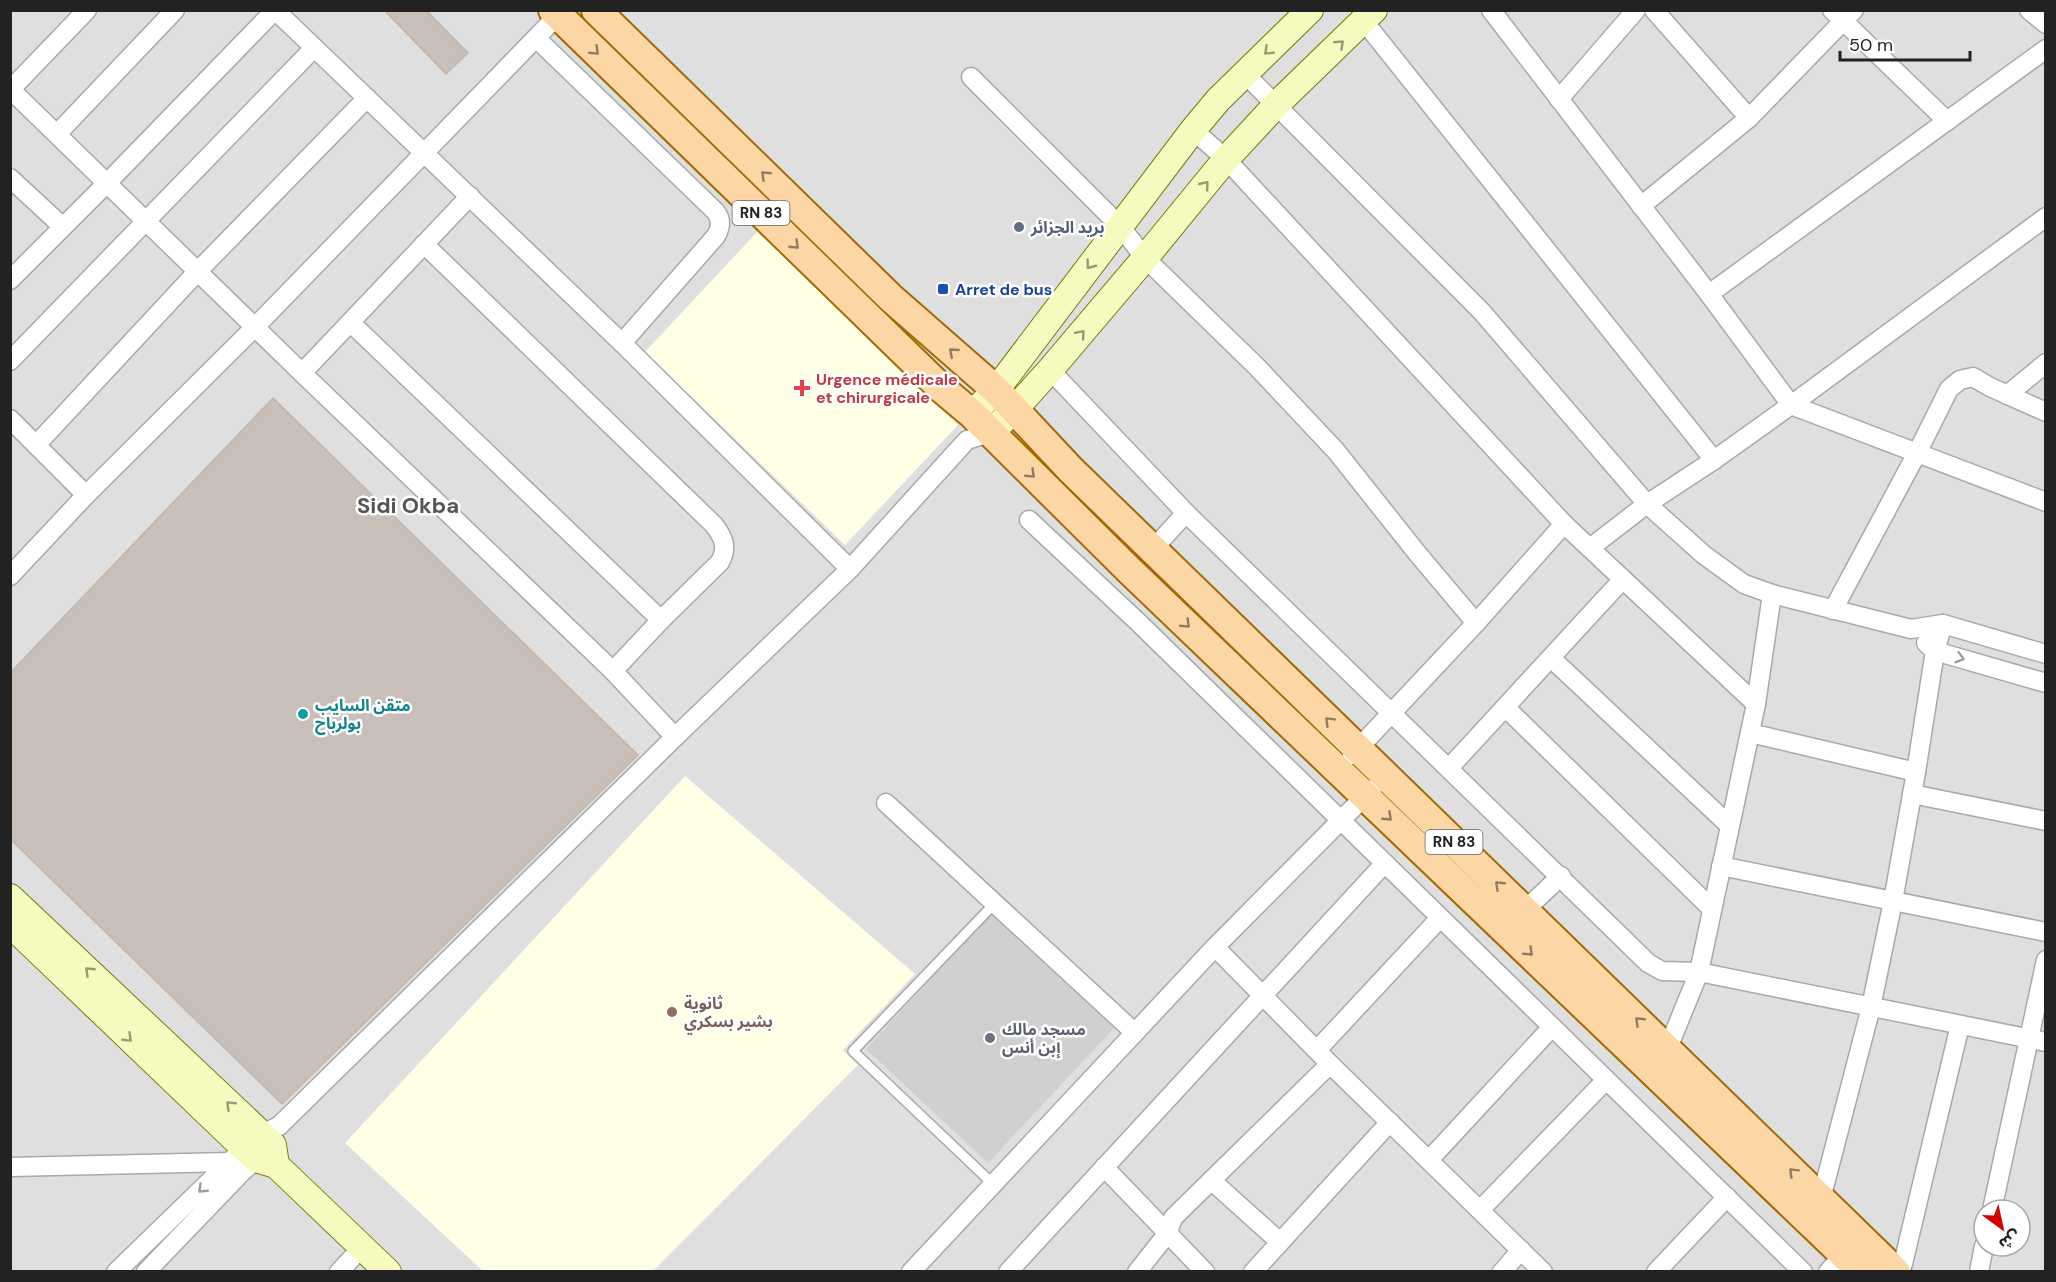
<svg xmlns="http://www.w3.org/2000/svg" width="2056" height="1282" font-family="'DM Sans','Noto Sans Arabic',sans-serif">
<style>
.residential{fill:#e0dfdf;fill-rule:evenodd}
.education{fill:#ffffe5}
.religious{fill:#d0d0d0}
.building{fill:#c7bfb8;stroke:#c4b6ab;stroke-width:1.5}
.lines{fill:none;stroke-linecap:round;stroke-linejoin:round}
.lane-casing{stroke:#a9a9a9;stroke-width:12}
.street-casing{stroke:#a9a9a9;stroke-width:21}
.secondary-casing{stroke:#707d05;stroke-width:28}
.primary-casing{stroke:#a06b00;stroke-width:32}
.lane{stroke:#fff;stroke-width:9}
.street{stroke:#fff;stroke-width:18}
.secondary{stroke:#f7fabf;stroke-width:26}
.primary{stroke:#fcd6a4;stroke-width:28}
.oneway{stroke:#979978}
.oneway2{stroke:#8f7c63}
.oneway3{stroke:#9c9c9c}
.service-dot{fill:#5c6f8a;stroke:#fff;stroke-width:2}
.transit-dot{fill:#1a4fb4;stroke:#fff;stroke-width:2}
.health-dot{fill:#e0444e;stroke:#fff;stroke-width:2}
.culture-dot{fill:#0f9aa8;stroke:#fff;stroke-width:2}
.education-dot{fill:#8d6e63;stroke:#fff;stroke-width:2}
.worship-dot{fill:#6b7280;stroke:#fff;stroke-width:2}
.labels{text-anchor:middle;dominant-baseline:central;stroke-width:5;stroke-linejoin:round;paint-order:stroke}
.shield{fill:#fff;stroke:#646464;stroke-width:1.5}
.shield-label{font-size:15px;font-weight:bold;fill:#222}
.service-label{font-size:16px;font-weight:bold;fill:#4e5e75;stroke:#fff;text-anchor:start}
.transit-label{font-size:16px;font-weight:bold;fill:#164399;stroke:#fff;text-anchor:start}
.health-label{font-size:16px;font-weight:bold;fill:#be3a42;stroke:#fff;text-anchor:start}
.culture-label{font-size:16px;font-weight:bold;fill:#0d838f;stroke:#fff;text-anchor:start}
.education-label{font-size:16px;font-weight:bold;fill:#785e54;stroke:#fff;text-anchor:start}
.worship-label{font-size:16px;font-weight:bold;fill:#5b616d;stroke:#fff;text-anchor:start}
.district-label{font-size:22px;font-weight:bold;fill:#555;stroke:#fff}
</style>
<rect width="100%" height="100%" fill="#f2efe9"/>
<path class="residential" d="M10,11h2035v1260h-2034zM1984,1210h36v36h-36z"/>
<g class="education">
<path d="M758,231l200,194 -113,120 -200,-193z"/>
<path d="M685,776l230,198 -72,76 15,15 -205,206h-170l-138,-128z"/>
</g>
<path class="religious" d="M991,914l123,114 -126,135 -122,-114z"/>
<g class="building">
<path d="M384,10h42l42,43 -22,21z"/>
<path d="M273,398l365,357 -356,349 -272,-265v-166z"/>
</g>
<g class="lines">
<g class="lane-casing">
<path id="lane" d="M993,1184l-140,-133 142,-148"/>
</g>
<g class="street-casing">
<g id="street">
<path d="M275,10l347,333 228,226"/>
<path d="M1491,10l218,284 82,111 255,97"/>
<path d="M1654,10l95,108"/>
<path d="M1832,10l115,111"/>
<path d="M2029,10l17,14"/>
<path d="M1363,20l351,440"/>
<path d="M536,38l179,173c7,8 6,16 1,25l-94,107"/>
<path d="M1245,74l237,238 165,192 57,51 40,29 28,10 139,35 32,-5 103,30"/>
<path d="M971,77l149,149 25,32 113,110 78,83 81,102 59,70"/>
<path d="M10,89l292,284 311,298 62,66"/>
<path d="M11,89l76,-79"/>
<path d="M1559,99l77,-89"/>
<path d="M1193,130l33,29 338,365 192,180"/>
<path d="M57,134l118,-124"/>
<path d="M10,178l53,49"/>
<path d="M1641,206l108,-88 105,-108"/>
<path d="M424,244l290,281c10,13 14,23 6,37l-59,58 -48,51"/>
<path d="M10,280l97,-97 168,-173"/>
<path d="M1709,294l337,-245"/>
<path d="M351,323l310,297"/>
<path d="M10,361l304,-313"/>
<path d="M1050,370l136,143 462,450 14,8 37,1 347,70"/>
<path d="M302,373l168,-177"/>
<path d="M2007,395l39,-32"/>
<path d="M10,419l76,76"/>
<path d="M36,445l162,-174 169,-173"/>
<path d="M1029,520l110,103 664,649"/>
<path d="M1590,548l57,-44 67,-44 77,-55 255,-188"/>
<path d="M1153,549l33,-36"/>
<path d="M10,576l76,-81 169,-168 308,-317"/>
<path d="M1833,610l84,-157 32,-64 11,-9 13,-3 17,10 56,25"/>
<path d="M1926,643l9,8 111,32"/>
<path d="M1551,658l179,168"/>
<path d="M1505,707l207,202"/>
<path d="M1750,733l166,39"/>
<path d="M1352,755l124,-132 88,-99"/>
<path d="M1449,768l174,-189"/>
<path d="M1912,794l134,27"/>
<path d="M886,803l248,229"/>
<path d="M1721,866l325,66"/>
<path d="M1525,910l36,-34"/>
<path d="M1215,947l115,117 213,208"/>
<path d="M1668,1048l31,-76 57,-268 16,-110"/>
<path d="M1317,1050l123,-132"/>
<path d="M1429,1160l123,-133"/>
<path d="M10,1167l220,-5"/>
<path d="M1104,1167l101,105"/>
<path d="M1212,1181l68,61"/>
<path d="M1821,1199l50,-192 22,-106 23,-129 19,-121 8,-27"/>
<path d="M1480,1210l126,-130"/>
<path d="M1992,1210l54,-250"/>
<path d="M116,1272l128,-124 17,-14 18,-8 396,-389 175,-168 117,-129 23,-7"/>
<path d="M146,1272l96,-100 23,-20"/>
<path d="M339,1272l23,-25"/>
<path d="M911,1272l304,-325 157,-158"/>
<path d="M1008,1272l376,-408"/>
<path d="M1137,1272l30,-38 6,-16 8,-8 149,-146"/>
<path d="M1253,1272l137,-150"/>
<path d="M1502,1272l19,-22"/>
<path d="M1656,1272l71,-75"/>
<path d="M1828,1272l23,-26"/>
<path d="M1901,1272l59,-247"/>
<path d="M1979,1272l5,-26"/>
</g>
</g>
<g class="secondary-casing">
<g id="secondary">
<path d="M972,414l24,-24 197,-260 25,-30 92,-90"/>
<path d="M990,433l24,-23 36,-40 95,-112 81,-99 50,-54 98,-95"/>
<path d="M10,897l263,248 3,20"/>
<path d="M10,924l234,224 12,11 20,6 112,107"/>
</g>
</g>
<g class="primary-casing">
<g id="primary">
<path d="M553,10l388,378 31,26 158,157 732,701"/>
<path d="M596,10l295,288 105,92 74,79 826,803"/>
</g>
</g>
<use href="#lane" class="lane"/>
<use href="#street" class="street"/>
<use href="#secondary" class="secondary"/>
<use href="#primary" class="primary"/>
</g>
<defs><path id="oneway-chevron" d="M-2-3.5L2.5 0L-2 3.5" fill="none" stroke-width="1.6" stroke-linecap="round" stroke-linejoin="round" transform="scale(1.5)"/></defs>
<g class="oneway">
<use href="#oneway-chevron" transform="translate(1340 44) rotate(-44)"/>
<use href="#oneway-chevron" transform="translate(1268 51) rotate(136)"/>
<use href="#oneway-chevron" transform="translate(1205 185) rotate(-51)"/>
<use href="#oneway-chevron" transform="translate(1090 265) rotate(127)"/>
<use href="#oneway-chevron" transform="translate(1081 334) rotate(-50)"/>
<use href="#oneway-chevron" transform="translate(89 971) rotate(-136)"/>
<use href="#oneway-chevron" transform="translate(128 1038) rotate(44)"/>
<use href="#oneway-chevron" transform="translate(230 1105) rotate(-136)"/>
</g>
<g class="oneway2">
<use href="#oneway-chevron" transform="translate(595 51) rotate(44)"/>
<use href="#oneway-chevron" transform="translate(765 175) rotate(-136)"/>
<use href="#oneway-chevron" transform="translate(795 245) rotate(44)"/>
<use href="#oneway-chevron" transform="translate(953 352) rotate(-139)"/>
<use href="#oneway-chevron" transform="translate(1031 474) rotate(44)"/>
<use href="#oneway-chevron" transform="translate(1186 624) rotate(44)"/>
<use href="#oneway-chevron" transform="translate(1329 721) rotate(-135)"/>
<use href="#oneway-chevron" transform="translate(1388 817) rotate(43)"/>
<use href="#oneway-chevron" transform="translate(1499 885) rotate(-136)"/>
<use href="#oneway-chevron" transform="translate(1529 952) rotate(44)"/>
<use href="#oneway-chevron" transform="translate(1639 1021) rotate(-136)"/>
<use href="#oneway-chevron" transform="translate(1793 1172) rotate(-135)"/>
</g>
<g class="oneway3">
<use href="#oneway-chevron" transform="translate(1960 658) rotate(16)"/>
<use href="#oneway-chevron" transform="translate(202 1189) rotate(136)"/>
</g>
<circle class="service-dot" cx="1019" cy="227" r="6"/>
<rect class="transit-dot" x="937" y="283" width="12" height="12" rx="3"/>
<path class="health-dot" d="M799 379h6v6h6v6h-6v6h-6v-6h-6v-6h6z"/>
<circle class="culture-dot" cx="303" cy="714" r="6"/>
<circle class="education-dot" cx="672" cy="1012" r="6"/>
<circle class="worship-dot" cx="990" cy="1038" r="6"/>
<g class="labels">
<g class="shield">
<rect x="732.5" y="201" width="57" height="24" rx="4.5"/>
<rect x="1425.5" y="830" width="57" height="24" rx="4.5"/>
</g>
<g class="shield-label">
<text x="761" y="213">RN 83</text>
<text x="1454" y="842">RN 83</text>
</g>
<g class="service-label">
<text x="1031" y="227">بريد الجزائر</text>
</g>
<g class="transit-label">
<text x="955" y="289">Arret de bus</text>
</g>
<g class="health-label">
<text x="816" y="379">Urgence médicale<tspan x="816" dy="18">et chirurgicale</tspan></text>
</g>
<g class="culture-label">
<text x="315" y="705">متقن السايب<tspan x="315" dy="18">بولرباح</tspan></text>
</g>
<g class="education-label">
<text x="684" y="1003">ثانوية<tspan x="684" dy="18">بشير بسكري</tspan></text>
</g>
<g class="worship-label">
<text x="1002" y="1029">مسجد مالك<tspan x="1002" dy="18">إبن أنس</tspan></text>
</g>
<g class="district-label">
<text x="408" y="505">Sidi Okba</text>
</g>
</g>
<rect width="2056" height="1282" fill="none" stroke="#222222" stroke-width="24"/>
<g transform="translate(2002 1228) rotate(147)"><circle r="28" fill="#ffffff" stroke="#a7a7a7" stroke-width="1.5"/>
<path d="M0-4.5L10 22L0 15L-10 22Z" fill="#d40000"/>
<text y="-9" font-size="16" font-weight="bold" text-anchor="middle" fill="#222222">ش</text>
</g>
<path d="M1840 51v9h130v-9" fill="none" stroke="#222222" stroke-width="3"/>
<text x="1849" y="51" font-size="18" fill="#222222" stroke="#ffffff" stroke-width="4.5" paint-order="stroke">50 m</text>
</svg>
